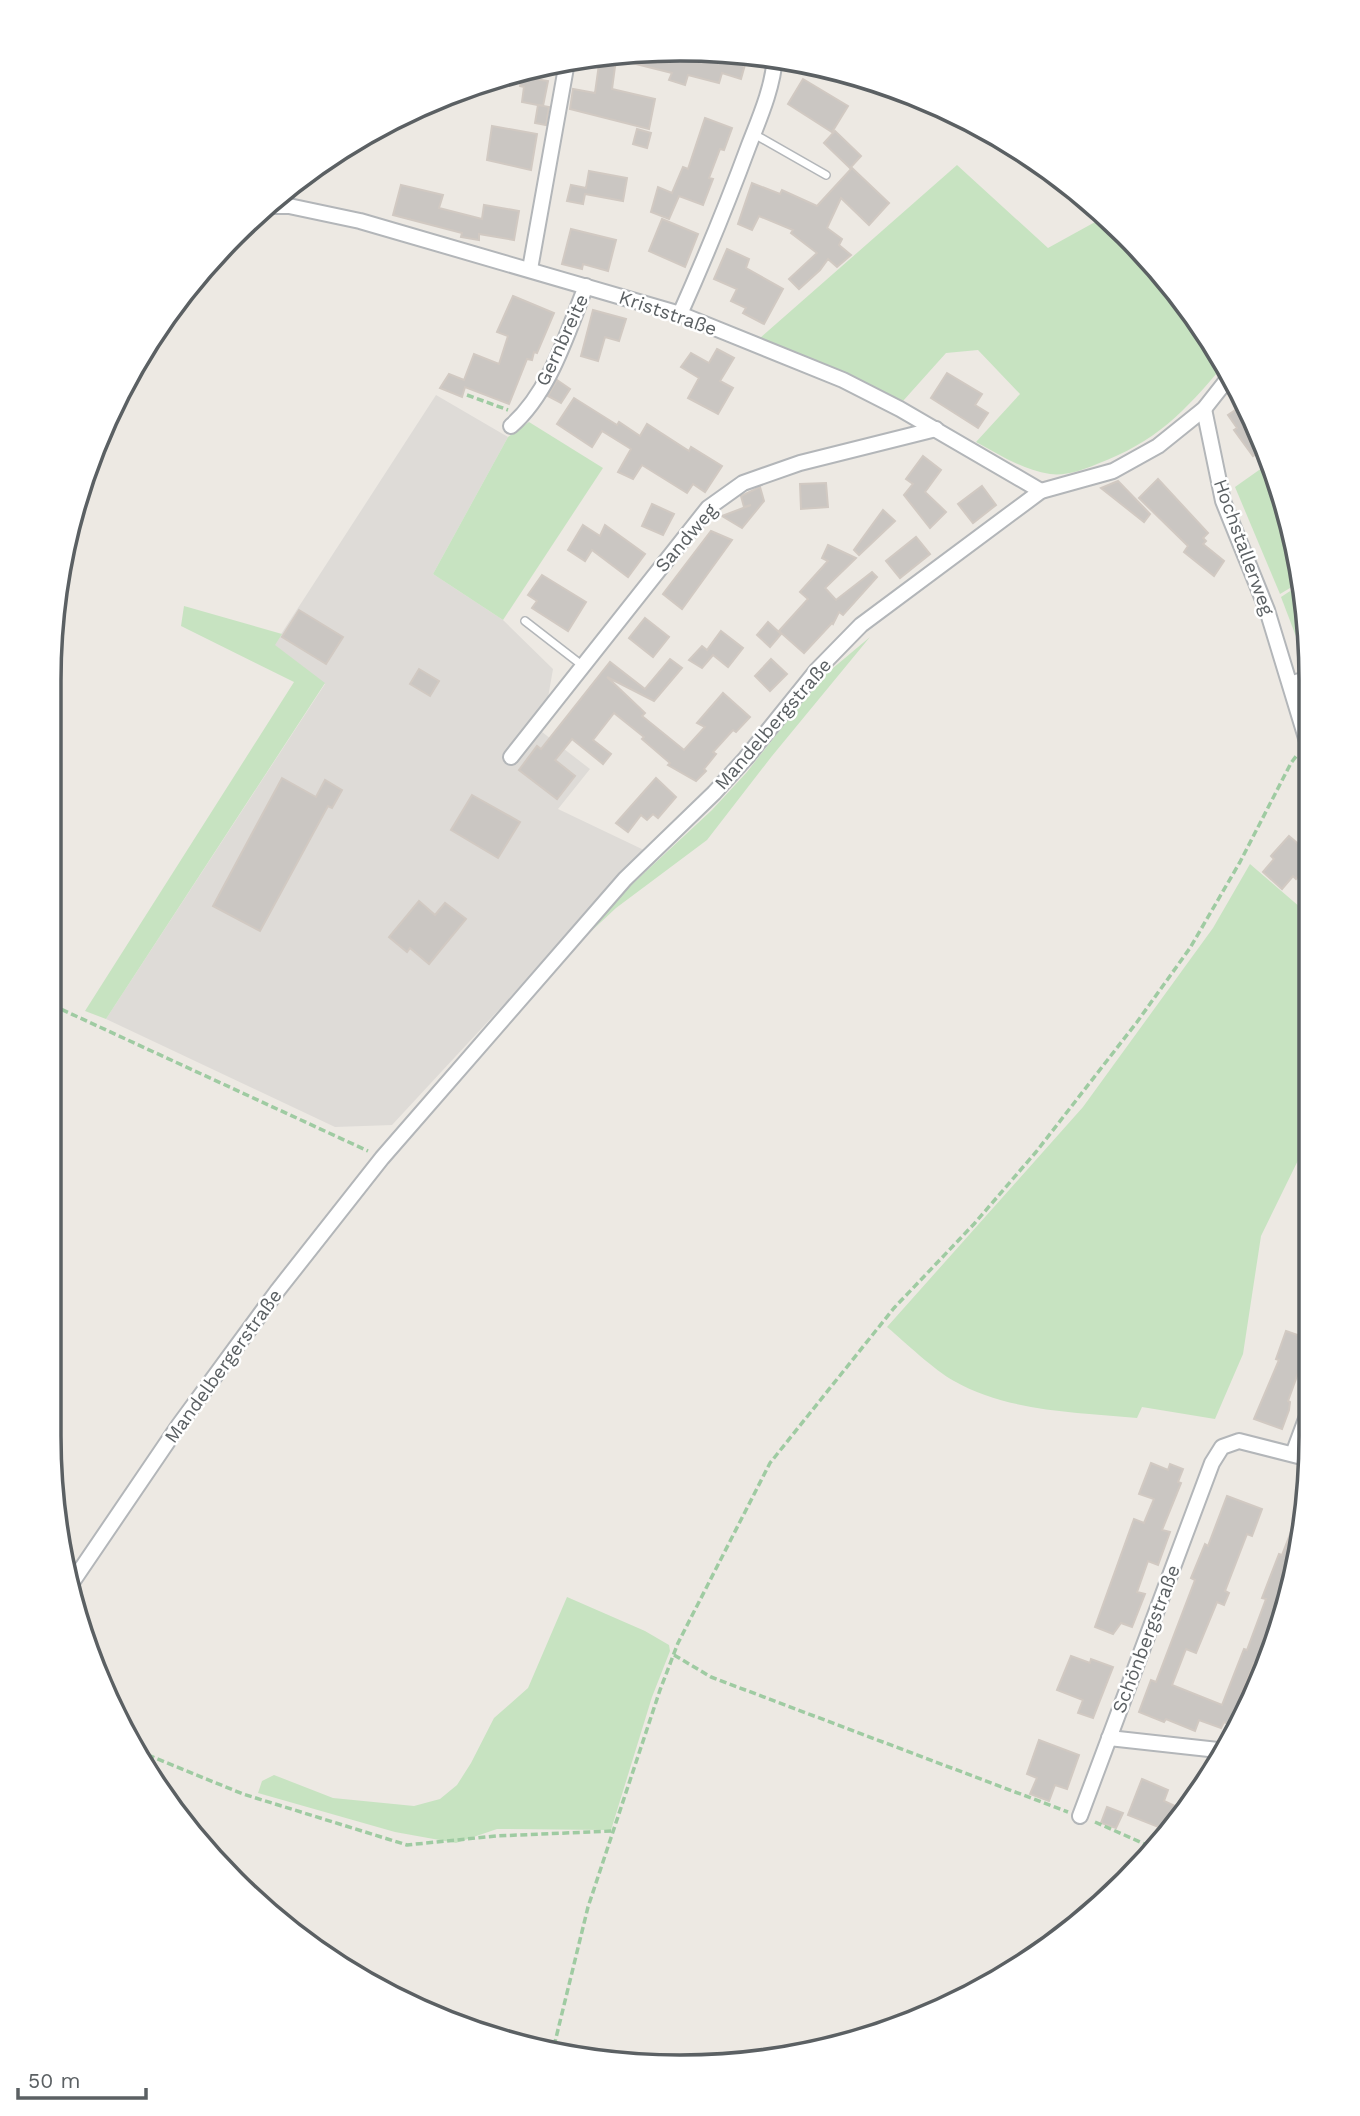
<svg xmlns="http://www.w3.org/2000/svg" width="1360" height="2116" font-family="'Work Sans',sans-serif">
<style>
.industrial{fill:#dedbd7}
.green{fill:#c7e3c1}
.building{fill:#cac6c2;stroke:#d1c9c2;stroke-width:2}
.lines{fill:none;stroke-linecap:round;stroke-linejoin:round}
.service-casing{stroke:#b3b6b9;stroke-width:10}
.minor-casing{stroke:#b3b6b9;stroke-width:18}
.path{stroke:#9fcba2;stroke-width:3.5;stroke-dasharray:7 3.5;stroke-linecap:butt}
.service{stroke:#fff;stroke-width:7}
.minor{stroke:#fff;stroke-width:14}
.labels{text-anchor:middle;dominant-baseline:central;stroke-width:5;stroke-linejoin:round;paint-order:stroke}
.street-label{font-size:19px;fill:#5b6063;stroke:#fff}
.rim{fill:none;stroke:#5b6063;stroke-width:3.5}
</style>
<rect width="100%" height="100%" fill="#ede9e3"/>
<path class="industrial" d="M436,395l72,42 -75,137 70,46 50,49 -11,63 48,37 -32,40 88,42 -254,274 -57,2 -229,-108 219,-335 -51,-39z"/>
<g class="green">
<path d="M957,165l91,83 58,-32 75,80 43,69c-40,47 -68,77 -127,99 -14,6 -31,12 -47,10 -27,-4 -50,-19 -74,-32l44,-48 -42,-44 -32,3 -43,48 -144,-62z"/>
<path d="M529,422l74,46 -100,152 -70,-46 75,-137z"/>
<path d="M1269,463l21,54 10,65 -20,12 -45,-107z"/>
<path d="M1301,584l9,55 -2,29 -27,-71z"/>
<path d="M184,606l98,28 -7,11 50,38 -219,336 -21,-8 209,-329 -113,-56z"/>
<path d="M870,637l-98,119 -65,84 -91,68 -45,42 56,-61 85,-79 35,-38 73,-93z"/>
<path d="M1250,864l58,50 -1,228 -46,94 -18,118 -28,65 -73,-12 -5,11c-60,-6 -129,-6 -183,-37 -20,-11 -48,-38 -67,-54l196,-220 130,-179z"/>
<path d="M567,1597l78,34 24,14 1,6 -18,46 -41,133 -114,-1 -41,14 -61,-11 -137,-39 4,-12 12,-6 59,23 81,8 26,-7 17,-14 14,-22 23,-45 34,-30z"/>
</g>
<g class="building">
<path d="M638,50l90,3 20,1 -7,25 -19,-6 -3,10 -31,-8 -3,10 -16,-5 3,-7 -56,-14 -4,30 43,10 -6,30 -79,-20 3,-20 22,4 5,-36z"/>
<path d="M537,67l-2,12 13,2 -5,25 -21,-4 2,-15 -4,-1 1,-5 -23,-4 18,-6z"/>
<path d="M803,79l45,27 -16,26 -44,-28z"/>
<path d="M538,105l11,2 -3,18 -11,-2z"/>
<path d="M705,118l27,10 -8,22 -4,-1 -11,29 4,1 -10,26 -24,-9 -10,23 -18,-7 7,-25 14,6 11,-26 5,2z"/>
<path d="M492,126l45,8 -6,36 -44,-10z"/>
<path d="M637,129l14,4 -4,15 -14,-4z"/>
<path d="M835,131l26,25 -11,12 -26,-25z"/>
<path d="M852,168l37,35 -20,22 -28,-27 -14,30 15,11 -3,6 12,10 -14,12 -9,-8 -8,11 -21,19 -10,-10 28,-26 -26,-20 2,-3 -34,-14 -7,14 -14,-6 14,-41 28,11 2,-4 35,16z"/>
<path d="M589,171l38,7 -4,23 -38,-7 -2,10 -16,-3 4,-16 15,3z"/>
<path d="M401,185l42,10 -4,13 43,11 2,-14 35,6 -5,29 -35,-6v6l-18,-3 1,-4 -69,-18z"/>
<path d="M662,219l36,15 -13,33 -36,-16z"/>
<path d="M571,229l45,11 -8,31 -25,-7 -1,5 -20,-5z"/>
<path d="M727,249l22,10 -3,9 37,21 -19,35 -21,-11 3,-5 -15,-7 6,-12 -23,-10z"/>
<path d="M513,296l41,17 -17,40 -3,-1 -2,8 -5,-1 -18,45 -44,-17 -3,10 -22,-9 9,-14 15,6 10,-26 25,10 9,-28 -11,-4z"/>
<path d="M593,310l33,9 -7,22 -14,-4 -7,24 -17,-5z"/>
<path d="M717,349l17,9 -14,23 13,7 -15,26 -30,-16 11,-20 -18,-11 10,-14 18,10z"/>
<path d="M947,373l35,21 -7,11 13,8 -10,15 -47,-30z"/>
<path d="M557,380l13,9 -9,14 -13,-7z"/>
<path d="M574,398l43,27 2,-3 21,14 7,-12 42,27 2,-4 31,19 -17,26 -12,-8 -6,9 -45,-28 -9,14 -15,-7 13,-23 -29,-18 -10,16 -35,-23z"/>
<path d="M1247,402l17,46 -11,8 -19,-26 3,-2 -9,-13z"/>
<path d="M923,456l18,14 -16,22 21,20 -16,16 -26,-33 9,-11 -7,-5z"/>
<path d="M1158,479l50,54 -5,5 3,3 -3,3 21,17 -10,15 -30,-24 4,-6 -49,-48z"/>
<path d="M1118,481l32,33 -6,8 -43,-34z"/>
<path d="M826,483l2,24 -27,2 -1,-25z"/>
<path d="M982,486l14,19 -23,18 -15,-19z"/>
<path d="M760,487l4,14 -22,27 -20,-12 29,-11 -7,2 -3,-11z"/>
<path d="M652,504l22,10 -11,21 -21,-9z"/>
<path d="M883,510l12,11 -36,34 -5,-5z"/>
<path d="M583,525l17,11 5,-11 40,29 -17,23 -36,-27 -7,11 -17,-11z"/>
<path d="M711,531l21,9 -50,69 -19,-15z"/>
<path d="M916,537l14,17 -30,24 -14,-17z"/>
<path d="M828,545l28,13 -31,30 11,12 36,-28 5,5 -34,38 -4,-3 -6,12 -1,-1 -28,30 -25,-22 29,-32 -8,-7 28,-31 -6,-3z"/>
<path d="M542,575l44,27 -18,29 -36,-23 5,-7 -9,-6z"/>
<path d="M299,610l44,27 -17,27 -44,-27z"/>
<path d="M645,618l24,19 -16,20 -24,-19z"/>
<path d="M768,622l13,12 -11,13 -13,-12z"/>
<path d="M721,631l22,17 -15,19 -15,-12 -11,13 -13,-8 13,-14 5,4z"/>
<path d="M670,659l12,9 -28,33 -47,-24 38,36 -3,3 42,34 21,-23 -8,-4 26,-30 27,24 -14,15 -3,-2 -20,22 3,2 -12,15 2,2 -10,10 -28,-16 2,-2 -28,-24 2,-2 -30,-24 -21,27 18,14 -8,10 -31,-25 -17,21 20,16 -18,23 -38,-29 18,-24 4,3 69,-87 35,27z"/>
<path d="M771,659l16,15 -17,17 -15,-15z"/>
<path d="M419,669l20,12 -9,15 -20,-12z"/>
<path d="M282,778l34,19 9,-17 17,10 -10,18 -4,-2 -68,125 -47,-25z"/>
<path d="M656,778l20,19 -18,21 -5,-4 -6,6 -6,-5 -13,17 -12,-9z"/>
<path d="M472,795l48,27 -22,36 -47,-28z"/>
<path d="M1289,836l20,17v10l-13,16 -3,-3 -11,13 -19,-17 11,-13 -3,-3z"/>
<path d="M419,901l16,14 10,-12 21,16 -37,45 -19,-16 -3,4 -18,-15z"/>
<path d="M1286,1331l20,7v13l-18,50 2,1 -1,8 -7,19 -28,-10 25,-59 -3,-1z"/>
<path d="M1151,1463l17,7 2,-6 13,5 -5,13 3,1 -19,47 8,2 -12,33 -10,-4 -11,31 8,2 -13,33 -11,-4 -8,11 -18,-7 39,-108 10,4 10,-24 -15,-5z"/>
<path d="M1227,1496l35,13 -10,27 -5,-2 -22,57 4,2 -5,12 -7,-3 -21,51 -10,-4 -14,36 50,20 22,-56 3,1 19,-51 -4,-1 17,-44 3,1 14,-36 9,2 -39,147 -12,-5 -12,29 10,3 -19,31 -9,-4 -3,6 -22,-8 -4,11 -29,-12 -2,3 -25,-10 12,-32 5,2 39,-102 -4,-2 14,-34 3,2z"/>
<path d="M1071,1656l19,7 1,-4 22,8 -20,51 -15,-5 5,-13 -26,-10z"/>
<path d="M1039,1740l40,15 -12,34 -12,-4 -6,16 -19,-7 7,-16 -10,-4z"/>
<path d="M1142,1779l26,11 -4,11 11,5 -9,24 -38,-15z"/>
<path d="M1107,1807l16,6 -7,15 -15,-5z"/>
</g>
<g class="lines">
<g class="service-casing">
<g id="service">
<path d="M754,134l72,41"/>
<path d="M525,621l58,45"/>
</g>
</g>
<g class="minor-casing">
<g id="minor">
<path d="M268,206h21l71,15 320,93 163,66 57,29 141,82"/>
<path d="M530,269l37,-207"/>
<path d="M680,314c25,-56 48,-112 69,-169 11,-28 24,-58 26,-88"/>
<path d="M1204,409l19,92 44,109 42,138"/>
<path d="M511,426c39,-34 56,-93 75,-140"/>
<path d="M1290,684l19,-6"/>
<path d="M511,757l197,-249 35,-25 57,-20 136,-34"/>
<path d="M1293,1454l13,-35"/>
<path d="M73,1581l106,-156 99,-135 104,-132 243,-279 89,-86 32,-35 71,-88 44,-45 180,-134 72,-20 45,-25 46,-37 26,-33"/>
<path d="M1109,1738l109,12"/>
<path d="M1080,1816l132,-353 10,-16 17,-6 67,17"/>
</g>
</g>
<g class="path">
<path d="M467,395l41,15"/>
<path d="M52,1005l316,146"/>
<path d="M674,1655l37,22 357,135"/>
<path d="M138,1751l105,43 164,51 89,-9 117,-5"/>
<path d="M1095,1822l61,27"/>
<path d="M554,2046l34,-139 72,-217 18,-47 92,-180 124,-155 80,-84 62,-72 101,-130 53,-74 50,-86 51,-99 6,-8"/>
</g>
<use href="#service" class="service"/>
<use href="#minor" class="minor"/>
</g>
<g class="labels">
<g class="street-label">
<text transform="translate(668 313) rotate(19)">Kriststraße</text>
<text transform="translate(562 340) rotate(-65)">Gernbreite</text>
<text transform="translate(686 538) rotate(-49)">Sandweg</text>
<text transform="translate(1244 547) rotate(70)">Hochstallerweg</text>
<text transform="translate(773 724) rotate(-49)">Mandelbergstraße</text>
<text transform="translate(223 1366) rotate(-54)">Mandelbergerstraße</text>
<text transform="translate(1146 1639) rotate(-69)">Schönbergstraße</text>
</g>
</g>
<path d="M0 0H1360V2116H0ZM680 61H680A619 619 0 0 1 1299 680V1436A619 619 0 0 1 680 2055H680A619 619 0 0 1 61 1436V680A619 619 0 0 1 680 61Z" fill="#fff" fill-rule="evenodd"/>
<path class="rim" d="M680 61H680A619 619 0 0 1 1299 680V1436A619 619 0 0 1 680 2055H680A619 619 0 0 1 61 1436V680A619 619 0 0 1 680 61Z"/>
<path d="M18 2088v10h128v-10" fill="none" stroke="#5b6063" stroke-width="3.5"/>
<text x="28" y="2088" font-size="21" fill="#5b6063" stroke="#ffffff" stroke-width="5" paint-order="stroke">50 m</text>
</svg>
